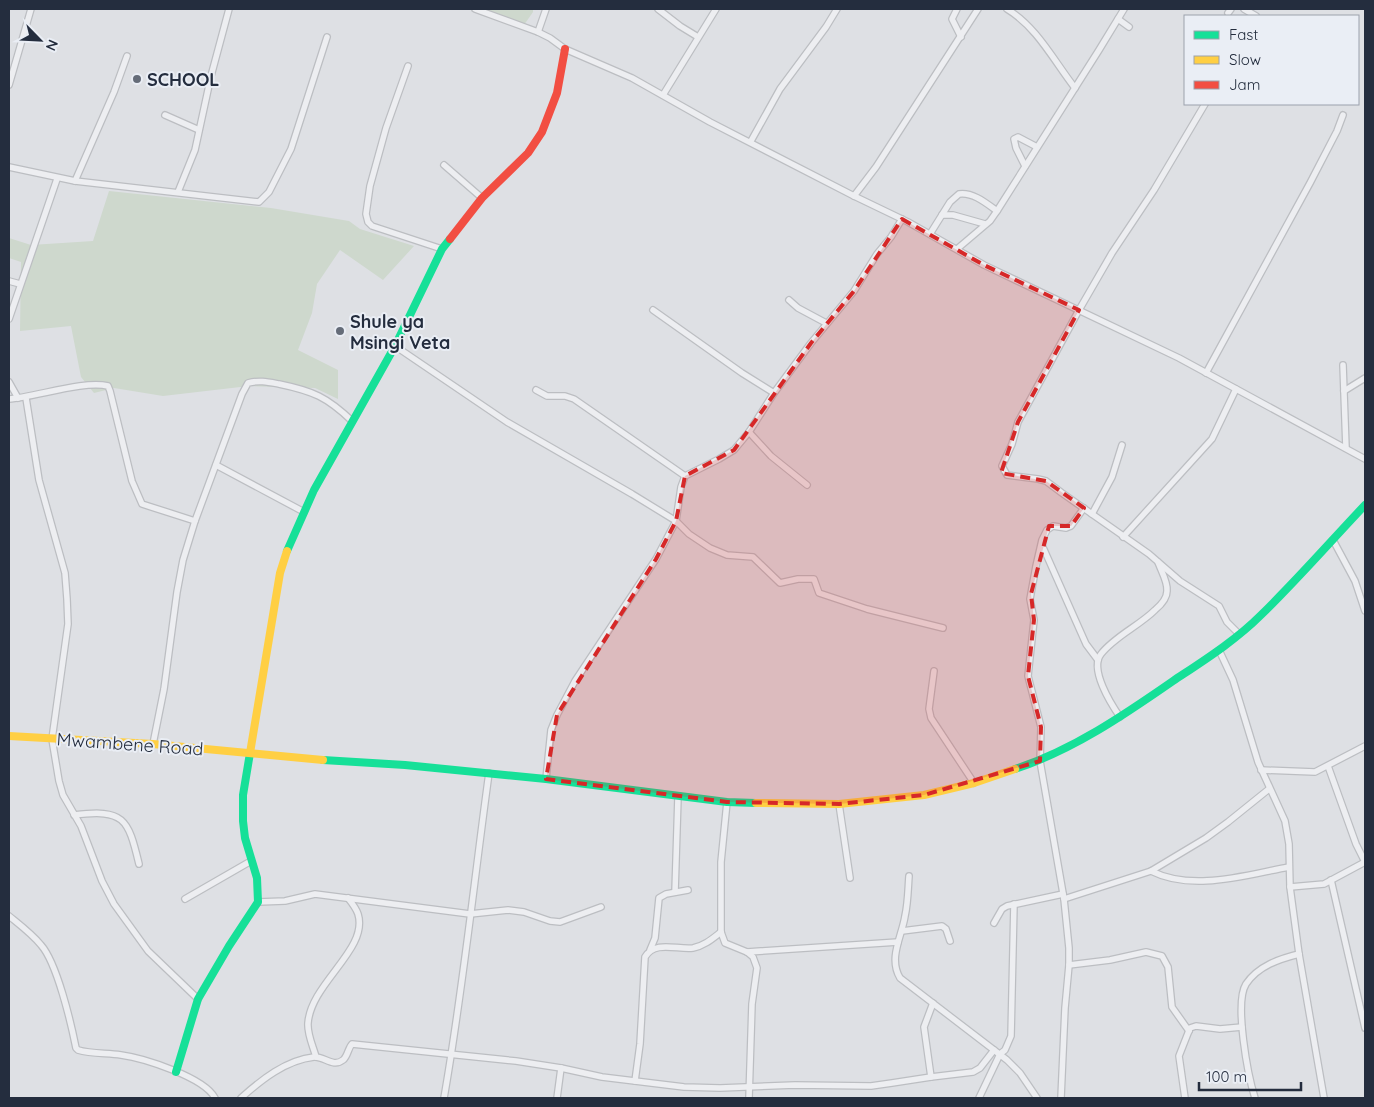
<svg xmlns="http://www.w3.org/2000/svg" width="1374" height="1107" font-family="Quicksand,sans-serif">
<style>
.green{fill:#ced8cd}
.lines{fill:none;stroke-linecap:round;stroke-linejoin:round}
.street-casing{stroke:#bcbec2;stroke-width:8}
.street{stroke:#edeef1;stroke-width:5.5}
.fast{stroke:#16e098;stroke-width:8}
.slow{stroke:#ffcf43;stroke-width:8}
.jam{stroke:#f24e42;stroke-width:8}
.marked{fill:#d62828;fill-opacity:0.2;stroke:#d62828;stroke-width:4;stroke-dasharray:10 6;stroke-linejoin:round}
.poi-dot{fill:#656c78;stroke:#eaeef5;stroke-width:2}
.labels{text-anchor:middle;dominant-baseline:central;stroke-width:4;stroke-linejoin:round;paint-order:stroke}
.poi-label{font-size:18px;font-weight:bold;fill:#242d3e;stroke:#eaeef5;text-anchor:start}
.street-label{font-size:18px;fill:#242d3e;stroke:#eaeef5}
</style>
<rect width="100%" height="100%" fill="#dee0e4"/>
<g class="green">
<path d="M480,9h53v3l-9,13z"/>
<path d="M109,191l162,17 78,13 11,8 54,17 -31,34 -43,-30 -23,34 -5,29 -14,37 40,20v29l-23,-11 -66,-2 -86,10 -49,-8 -20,5 -13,-16 -10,-51 -51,5 1,-69 -12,-4v-20l22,7 62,-4z"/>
</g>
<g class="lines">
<g class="street-casing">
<g id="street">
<path d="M475,9l63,23 12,6 15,11 67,29 78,44 144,74 54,26 76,43 195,93 186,101"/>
<path d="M658,9l22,17 18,11"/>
<path d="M957,9l-5,10 9,18"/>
<path d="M1007,9c30,18 47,52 68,79"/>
<path d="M1244,9l12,7"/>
<path d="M1228,13l3,-4"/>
<path d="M1118,19l11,8"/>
<path d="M538,32l8,-23"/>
<path d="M408,66l-22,62 -16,58 -4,28 2,8 4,4 70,23"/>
<path d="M9,85l22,-76"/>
<path d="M663,95l53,-86"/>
<path d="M1205,104l-51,86 -42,63 -33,57 -61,112 -6,22 -10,22 5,9 31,4 8,2 16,12 87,61 31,27 39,25 8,16 12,12"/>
<path d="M165,115l34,15"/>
<path d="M751,141l29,-52 46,-62 11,-18"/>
<path d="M444,165l38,33"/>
<path d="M1025,166l-9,-18 -2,-9 4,-2 19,10"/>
<path d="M9,167l66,14 184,21 10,-10 22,-43 36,-112"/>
<path d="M75,181l39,-89 13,-36"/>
<path d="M178,192l17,-42 16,-74 18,-67"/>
<path d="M854,196l22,-29 102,-158"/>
<path d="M942,215h11l32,9"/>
<path d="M930,234l20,-32 9,-8c14,-2 27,9 38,17"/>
<path d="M957,249l33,-28 7,-10 102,-161 25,-41"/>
<path d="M9,281l11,3"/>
<path d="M789,300l9,8 28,15"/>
<path d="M653,310l89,63 32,20"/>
<path d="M9,319l48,-140"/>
<path d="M395,346l112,76 125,72 44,27 13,13 21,14 17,7 26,2 27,26 18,-4h16l5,14 48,16 76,19"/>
<path d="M1343,365l3,83"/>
<path d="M1206,373l104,-190 27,-52 6,-16"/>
<path d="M9,382l9,16"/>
<path d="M536,390l11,6h18l9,3 111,77"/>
<path d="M1344,391l21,-13"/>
<path d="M26,398l13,82 26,93 2,26 1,25 -16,115 7,42 4,14 18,31 21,55 12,23 34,47 50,48"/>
<path d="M9,399c27,-2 75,-19 99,-13l2,5 22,90 10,23 53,17"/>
<path d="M749,432l22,24 36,29"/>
<path d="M216,465l88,47"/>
<path d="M1092,514l20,-37 10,-32"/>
<path d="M1123,537l89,-98 24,-50"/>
<path d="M1333,540l22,41 10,30"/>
<path d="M1042,545l44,99 12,16"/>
<path d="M1219,650l14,30 25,82 27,59 4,23 1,43 9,67 25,144"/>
<path d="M934,671l-5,38 2,9 43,65"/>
<path d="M1120,717c-9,-13 -31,-48 -19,-63 14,-18 38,-28 54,-44 6,-5 12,-11 12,-19 1,-9 -6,-20 -9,-29"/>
<path d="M153,744l11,-55 13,-97 6,-32 12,-39 47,-127 6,-11c11,-3 20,-1 31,1 34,7 48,13 73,37"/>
<path d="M1328,766l28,78 9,18"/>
<path d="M1261,770l54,2 50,-26"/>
<path d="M546,779l5,-49 6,-15 18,-34 81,-122 20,-38 5,-34 4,-11 34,-17 15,-9 15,-18 25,-39 37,-50 43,-52 23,-37 14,-17 11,-18"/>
<path d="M727,802l-6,60v70l4,11 22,9 6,5 4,11 -5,36 -3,94"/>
<path d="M839,804l11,74"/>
<path d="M74,815c50,-6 54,3 65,49"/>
<path d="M1151,871c42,21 94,4 138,-4"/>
<path d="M909,876c-1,13 -1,27 -4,40 -3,20 -17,42 -5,62l107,82 13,13 17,25"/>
<path d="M1331,880l34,148"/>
<path d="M1290,887l34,-3 41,-22"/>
<path d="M675,892l3,-95"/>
<path d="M185,899l66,-38"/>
<path d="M1064,899l87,-28 55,-33 22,-16 41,-33"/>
<path d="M258,902l27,-1 30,-7 155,20 38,-4 16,2 26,9 10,1 41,-15"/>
<path d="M9,916c11,9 23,18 32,29 16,18 30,78 35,103l2,2c13,4 28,3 43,5 22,3 83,22 94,43"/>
<path d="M994,923l8,-14 5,-3 56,-12"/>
<path d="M902,931l40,-5 4,3 4,12"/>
<path d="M650,950l5,-12 4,-40 7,-4 22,-4"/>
<path d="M747,952l151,-10"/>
<path d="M1069,965l41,-5 36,-8 16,4 6,11 4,40 17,24"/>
<path d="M316,1057c-3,-11 -9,-23 -8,-34 3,-40 61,-74 50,-109 -2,-6 -6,-11 -10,-16"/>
<path d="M931,1077l-7,-50 9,-24"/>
<path d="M635,1081l5,-37 5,-87c10,-17 32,-7 48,-9 11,-2 19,-9 28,-16"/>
<path d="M241,1098c20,-18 45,-38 73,-41 10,-1 19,11 29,3 5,-4 5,-12 9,-16l164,17 45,7 41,9 82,10 36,1 75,-3 76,1 21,-3 39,-6 42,-5 7,-4 14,-18"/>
<path d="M444,1098c19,-108 30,-217 45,-325"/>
<path d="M557,1098l4,-30"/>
<path d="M979,1098l21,-44 5,-4 6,-14 3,-132"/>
<path d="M1061,1098l4,-90 4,-43v-17l-5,-49 -24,-138 1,-34 -13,-51 6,-56 -4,-21 6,-33 6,-26 5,-10 6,-4 13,2 5,-2 13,-18"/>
<path d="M1185,1098l-6,-42 11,-28 6,-2 24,3 22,-2"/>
<path d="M1255,1098c-7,-22 -21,-95 -9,-114 12,-18 33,-25 53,-30"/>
</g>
</g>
<use href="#street" class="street"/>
<g class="fast">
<path d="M287,551l27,-61 81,-144 47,-97 8,-10"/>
<path d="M323,760l82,5 141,14 181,23 29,1"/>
<path d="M1015,769c58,-19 109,-54 158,-88 30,-20 62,-40 88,-66 36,-35 69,-73 104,-110"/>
<path d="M176,1072l22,-73 31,-53 29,-44 -1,-24 -12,-40 -2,-17v-26l7,-42"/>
</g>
<g class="slow">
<path d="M9,736l144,8 170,16"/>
<path d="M250,753l30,-180 7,-22"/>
<path d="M756,803l83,1 85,-9 50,-12 41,-14"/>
</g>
<path class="jam" d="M450,239l32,-41 46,-45 14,-21 15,-39 8,-44"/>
</g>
<path class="marked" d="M902,219l82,46 95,45 -61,112 -17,51 45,8 38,27 -13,18h-22l-18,68 3,26 -6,56 13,51 -1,34 -116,34 -85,9 -112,-2 -181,-23 11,-64 99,-156 20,-38 9,-45 49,-26 77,-107 43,-52z"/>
<g class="poi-dot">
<circle cx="137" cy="79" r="5"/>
<circle cx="340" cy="331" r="5"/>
</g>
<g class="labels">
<g class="poi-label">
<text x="147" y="79">SCHOOL</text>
<text x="350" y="321">Shule ya<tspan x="350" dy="21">Msingi Veta</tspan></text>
</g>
<g class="street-label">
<text transform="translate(130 744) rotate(4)">Mwambene Road</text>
</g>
</g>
<rect width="1374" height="1107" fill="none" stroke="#242d3e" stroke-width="20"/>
<rect x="1184" y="15" width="175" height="90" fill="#eaeef5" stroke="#9ba1ac"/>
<rect x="1194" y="31" width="25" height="8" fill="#16e098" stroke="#9ba1ac"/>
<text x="1229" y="40" font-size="15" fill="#242d3e">Fast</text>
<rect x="1194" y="56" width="25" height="8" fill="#ffcf43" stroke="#9ba1ac"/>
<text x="1229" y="65" font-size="15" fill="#242d3e">Slow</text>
<rect x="1194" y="81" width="25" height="8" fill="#f24e42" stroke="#9ba1ac"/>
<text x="1229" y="90" font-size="15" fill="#242d3e">Jam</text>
<g transform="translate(40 40) rotate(114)" stroke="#eaeef5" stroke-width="4" paint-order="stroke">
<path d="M0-4L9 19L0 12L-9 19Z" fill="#242d3e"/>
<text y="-8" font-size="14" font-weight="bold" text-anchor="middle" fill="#242d3e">N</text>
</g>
<path d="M1199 1082v8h102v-8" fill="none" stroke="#242d3e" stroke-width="2.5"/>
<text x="1206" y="1082" font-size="15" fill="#242d3e" stroke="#eaeef5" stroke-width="4" paint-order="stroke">100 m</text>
</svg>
